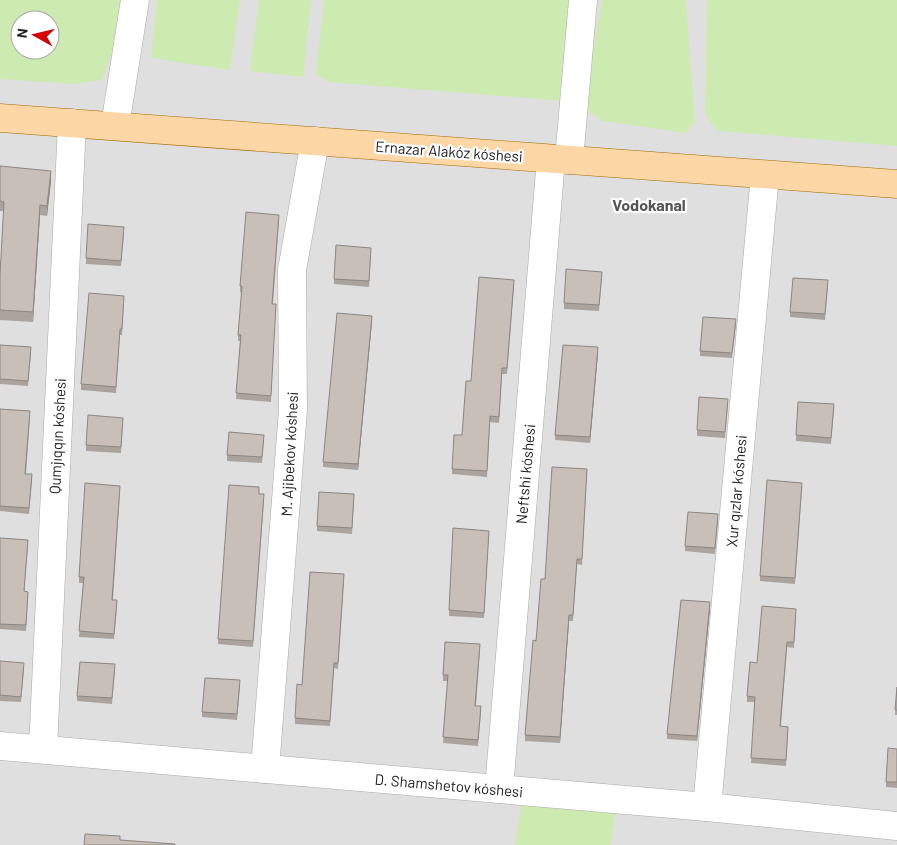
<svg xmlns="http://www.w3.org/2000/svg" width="897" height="845" font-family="Barlow,sans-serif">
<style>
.residential{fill:#e0dfdf;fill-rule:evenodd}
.grass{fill:#cdebb0;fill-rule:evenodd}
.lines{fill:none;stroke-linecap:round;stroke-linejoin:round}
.minor-casing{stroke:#a9a9a9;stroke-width:29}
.major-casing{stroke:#a06b00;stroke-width:29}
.minor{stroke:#fff;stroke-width:28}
.major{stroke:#fcd6a4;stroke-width:28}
.wall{fill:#aba49e}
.shaded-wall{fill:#8b8681}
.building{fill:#c7bfb8;stroke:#8b8681}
.labels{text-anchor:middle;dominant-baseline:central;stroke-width:4.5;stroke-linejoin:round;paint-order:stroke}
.street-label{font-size:15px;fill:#222;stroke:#fff}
.neighbourhood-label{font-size:16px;font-weight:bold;fill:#555;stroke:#fff}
</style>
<rect width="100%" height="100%" fill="#f2efe9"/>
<path class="residential" d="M0,0h897v845h-897zM20,20h30v30h-30z"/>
<g class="grass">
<path d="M0,0h123l-5,36 -16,44 -28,4 -74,-5zM20,20h30v30h-30z"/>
<path d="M157,0h83l-10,70 -79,-12z"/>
<path d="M259,0h52l-8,77 -53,-6z"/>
<path d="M324,0h251l-11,101 -235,-19 -13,-8z"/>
<path d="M602,0h84l9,122 -10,11 -82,-12 -14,-9 -5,-11z"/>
<path d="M707,0h190v146l-178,-15 -8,-7 -6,-12z"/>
<path d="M527,801l88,12 -4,32h-96l6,-39z"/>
</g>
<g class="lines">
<g class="minor-casing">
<g id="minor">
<path d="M115,126l20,-126"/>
<path d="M569,160l14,-160"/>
<path d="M0,746l707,61 190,19"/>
<path d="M43,749l29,-626"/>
<path d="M265,769l28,-359 -1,-140 23,-129"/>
<path d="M499,789l52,-630"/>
<path d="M707,807l58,-632"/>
</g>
</g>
<g class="major-casing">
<path id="major" d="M0,118l897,66"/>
</g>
<use href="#minor" class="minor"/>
<use href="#major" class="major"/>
</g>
<g class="wall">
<path d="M0,166l51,15 -4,35 -7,-1 -7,107 -33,-2v-45l4,-64h-4z"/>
<path d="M279,220l-6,84 -2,98 -35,-3 4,-58h-2v-6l4,-43h-2v-6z"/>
<path d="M124,233l-3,33 -35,-2v-6z"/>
<path d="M371,253l-2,34 -35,-3v-5z"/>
<path d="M602,278l-3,33 -35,-2v-6z"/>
<path d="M514,286l-7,88h-5l-3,49 -9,-1 -3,55 -35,-3v-5l10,-34 9,-54z"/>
<path d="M828,286l-3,34 -35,-3v-5z"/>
<path d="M124,301l-2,34h-2l-4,58 -35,-3v-6z"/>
<path d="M372,321l-14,149 -35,-3v-5z"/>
<path d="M736,325l-4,33 -32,-2v-5z"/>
<path d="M0,345l31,8 -3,33 -28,-2z"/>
<path d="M598,353l-8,90 -35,-3v-5z"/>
<path d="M728,404l-3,34 -28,-2v-6z"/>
<path d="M0,409l30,8 -4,57 6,6 -3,34 -29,-3z"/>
<path d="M834,410l-3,34 -35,-3v-6z"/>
<path d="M123,423l-2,30 -35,-2v-6z"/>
<path d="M264,440l-2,23 -35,-2v-6z"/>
<path d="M587,469l-5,96 -5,-1 -4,57h-4l-9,122 -35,-2v-6l20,-156z"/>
<path d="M802,488l-7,96 -35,-3v-5z"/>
<path d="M120,491l-7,109 4,6 -3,33 -35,-2 4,-54h-4v-6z"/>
<path d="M259,494l5,6 -11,147 -35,-3v-5z"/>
<path d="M354,500l-2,34 -35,-3v-5z"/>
<path d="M718,520l-3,34 -30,-3v-5z"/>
<path d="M489,531l-5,87 -35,-2v-6z"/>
<path d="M0,538l28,8 -4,45 4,6 -2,34 -26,-2z"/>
<path d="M344,580l-6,89 -4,-1 -4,58 -35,-2v-6l7,-33z"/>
<path d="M710,608l-13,133 -30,-2v-5z"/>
<path d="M796,614l-2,34 -7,-1 -6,79 7,6 -2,34 -35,-3 4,-61h-8v-6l10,-33z"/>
<path d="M480,650l-4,56 5,6 -3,34 -35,-3 5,-62h-5v-6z"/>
<path d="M0,661l24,8 -3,33 -21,-1z"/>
<path d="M115,670l-3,34 -35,-3v-5z"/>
<path d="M240,686l-3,34 -35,-3v-5z"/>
<path d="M897,687v28h-2z"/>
<path d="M897,749v39l-11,-1v-5z"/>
</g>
<g class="shaded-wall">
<path d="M51,171v10l-4,35v-10z"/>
<path d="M40,205v10l-7,107v-10z"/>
<path d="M372,316v5l-14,149v-6z"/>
<path d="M598,347v6l-8,90v-6z"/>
<path d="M710,602v6l-13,133v-5z"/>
<path d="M569,615v6l-9,122v-6z"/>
</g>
<g class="building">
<path d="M0,166l51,5 -4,35 -7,-1 -7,107 -33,-2v-35l4,-73 -4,-1z"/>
<path d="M246,212l33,3 -7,89h4l-5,92 -35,-3 5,-58h-3l4,-49h-2z"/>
<path d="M88,224l36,3 -3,34 -35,-3z"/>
<path d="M336,245l35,3 -2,33 -35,-2z"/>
<path d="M566,269l36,3 -3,33 -35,-2z"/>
<path d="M479,277l35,3 -7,88h-5l-3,49 -9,-1 -3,55 -35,-2 2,-34h8l4,-54h5z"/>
<path d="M793,278l35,2 -3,34 -35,-2z"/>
<path d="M89,293l35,3 -2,33h-2l-4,58 -35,-3z"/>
<path d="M337,313l35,3 -14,148 -35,-2z"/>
<path d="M703,317l33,2 -4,34 -32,-2z"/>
<path d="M0,345l31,2 -3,34 -28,-2z"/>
<path d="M563,345l35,2 -8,90 -35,-2z"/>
<path d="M699,397l29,2 -3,33 -28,-2z"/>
<path d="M798,402l36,2 -3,34 -35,-3z"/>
<path d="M0,409l30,2 -5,63h7l-3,34 -29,-2z"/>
<path d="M88,415l35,3 -2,29 -35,-2z"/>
<path d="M229,432l35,3 -2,22 -35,-2z"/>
<path d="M552,467l35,2 -5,90h-5l-4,56h-4l-9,122 -35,-2 8,-95 3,1 5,-62h4z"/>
<path d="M767,480l35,3 -7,95 -35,-2z"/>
<path d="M85,483l35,3 -8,114h5l-3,34 -35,-3 5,-54h-5z"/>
<path d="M229,485l30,2v7h5l-11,147 -35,-2z"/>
<path d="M319,492l35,2 -2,34 -35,-2z"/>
<path d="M688,512l30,2 -3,34 -30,-2z"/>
<path d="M453,528l36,3 -5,82 -35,-3z"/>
<path d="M0,538l28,2 -4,51 4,1 -2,33 -26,-1z"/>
<path d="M310,572l34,2 -6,89h-4l-4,58 -35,-3 2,-34 5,1z"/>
<path d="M681,600l29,2 -13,134 -30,-2z"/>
<path d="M762,606l34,3 -2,33h-7l-7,84 8,1 -2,33 -35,-2 4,-61 -8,-1 3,-34 7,1z"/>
<path d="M445,642l35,2 -5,62h6l-3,34 -35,-3 5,-62h-5z"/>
<path d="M0,661l24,2 -3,34 -21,-2z"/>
<path d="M80,662l35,2 -3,34 -35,-2z"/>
<path d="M205,678l35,2 -3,34 -35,-2z"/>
<path d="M897,687v23h-2z"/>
<path d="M888,748l9,1v33h-11z"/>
<path d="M85,834l35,2v4l55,4v1h-91z"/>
</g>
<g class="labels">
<g class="street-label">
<text transform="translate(449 151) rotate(4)">Ernazar Alakóz kóshesi</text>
<text transform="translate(57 436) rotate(-87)">Qumjıqqın kóshesi</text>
<text transform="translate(289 454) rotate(-87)">M. Ajibekov kóshesi</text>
<text transform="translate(525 474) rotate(-85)">Neftshi kóshesi</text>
<text transform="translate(736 491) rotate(-85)">Xur qızlar kóshesi</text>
<text transform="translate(449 785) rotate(5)">D. Shamshetov kóshesi</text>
</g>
<g class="neighbourhood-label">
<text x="649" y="204">Vodokanal</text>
</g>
</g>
<g transform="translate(35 35) rotate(278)"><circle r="24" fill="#ffffff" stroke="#a7a7a7"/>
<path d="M0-4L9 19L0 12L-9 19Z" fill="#d40000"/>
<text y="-8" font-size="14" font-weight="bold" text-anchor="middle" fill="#222222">N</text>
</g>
</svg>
